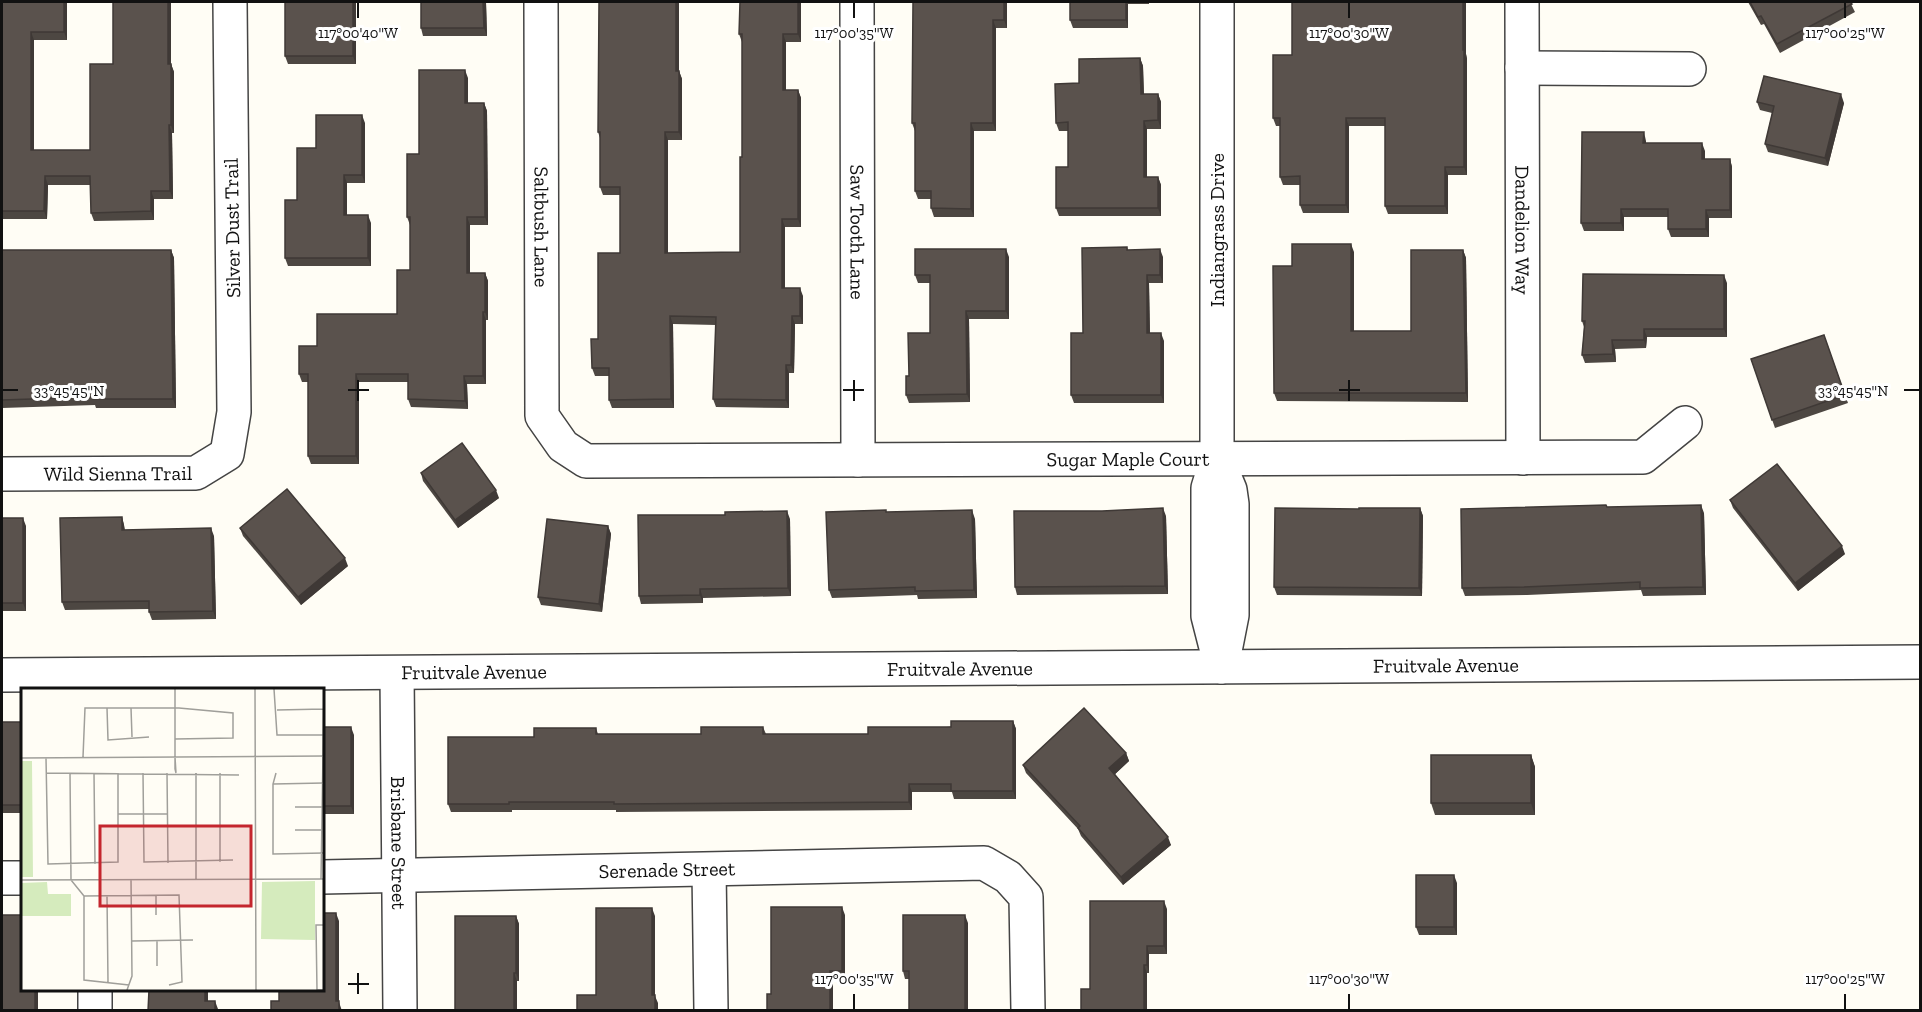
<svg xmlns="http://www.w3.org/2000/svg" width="1922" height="1012" font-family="'Zilla Slab',serif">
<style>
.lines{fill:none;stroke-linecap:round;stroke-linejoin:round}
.minor-casing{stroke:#444;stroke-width:36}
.minor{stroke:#fff;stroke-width:33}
.wall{fill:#4d4742}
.shaded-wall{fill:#3f3936}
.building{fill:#5a524d;stroke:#3f3936;stroke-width:1.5}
.ticks{fill:none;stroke:#111;stroke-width:2}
.labels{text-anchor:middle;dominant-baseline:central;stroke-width:6;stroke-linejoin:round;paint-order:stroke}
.street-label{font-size:20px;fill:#111;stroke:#fff}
.inset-road{fill:none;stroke:#a09f9a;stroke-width:1.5}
.view{fill:#c4262e;fill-opacity:0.15;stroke:#c4262e;stroke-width:3}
.inset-edge{fill:none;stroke:#111;stroke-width:3}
.ticks-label{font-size:15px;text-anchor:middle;fill:#111;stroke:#fff;stroke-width:6;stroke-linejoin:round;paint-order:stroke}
</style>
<rect width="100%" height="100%" fill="#fffdf5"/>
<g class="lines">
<g class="minor-casing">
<g id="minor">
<path id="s1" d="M541,2l1,414 21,30 23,15 1057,-4 42,-34"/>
<path id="s2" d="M857,2l1,458"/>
<path d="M1217,2v457l-9,29v128l13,51"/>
<path id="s3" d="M1522,2l1,456"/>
<path d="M1522,68l167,1"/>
<path d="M1218,461l12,29 2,14v111l-9,46"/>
<path id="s4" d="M2,474l194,-1 31,-19 7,-42 -4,-410"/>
<path id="s5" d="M397,673l3,337"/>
<path id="s6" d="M2,675l1918,-13"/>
<path d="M709,870l2,140"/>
<path id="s7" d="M322,877l662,-14 24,14 18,20 2,113"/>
<path d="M2,878h20"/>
<path d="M95,990v20"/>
</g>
</g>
<use href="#minor" class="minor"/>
</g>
<g class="wall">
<path d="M2,2h65v38h-33v110h56l23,-86 58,-62v62l3,8v61h-2l1,66h-19v21l-60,1 -3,-8v-28h-43l-1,34h-45z"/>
<path d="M356,2v62h-68l-3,-8z"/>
<path d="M421,2h65l1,34h-64l-2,-8z"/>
<path d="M679,2v69l3,8v61h-14v113l72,-1 2,-95v-115l-3,-8 62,-32v40h-15v48h12l3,8v129h-16v61l18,8v28h-8l-1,49h-5v35l-73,-1 -3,-8 3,-74 -43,-1 1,84h-62l-3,-8v-24h-14l-3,-8 6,-29 22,-86v-58h-17l-3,-8v-49l-2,-6z"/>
<path d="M1007,2v26h-11v103h-22v86h-40l-3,-9v-9h-13l-3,-8v-60l-3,-8z"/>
<path d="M1070,2h79v2h-21v24h-55l-3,-8z"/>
<path d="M1275,2h191v52l1,5v116h-19v39h-60l-3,-8v-80h-36v87h-46l-3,-8v-20h-17l-3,-8v-51h-4l-3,-8 19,-63v-52h-16z"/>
<path d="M1748,2h102l5,10 -75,41 -16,-29 -3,1z"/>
<path d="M1140,58l3,8 1,28h14l3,8v27h-14v48h11l3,8v31h-102l-3,-8 12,-41v-36h-9l-3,-8 23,-40z"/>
<path d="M468,78v25h16l3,8 1,114h-18v48h15l3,8v39h-2v64h-19l1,25 -57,-2 -3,-8v-17h-49v82h-48l-3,-8v-74h-6l-3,-8 18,-28 80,-32 13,-44v-45l-3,-8 12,-63z"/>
<path d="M1757,102l87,1 -16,63 -60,-14 -3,-8 7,-31 -12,-3z"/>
<path d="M365,123v60h-18v32l24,8v43h-83l-3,-8 12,-58 19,-52z"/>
<path d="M1646,141v2l59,8v8h25l2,8v51h-23v19h-38l-3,-8v-12h-44v14h-40l-3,-8z"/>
<path d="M1127,247l1,3 35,7v26h-14l1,50 14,8v62h-90l-3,-8 12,-62z"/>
<path d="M2,250h169l3,8 2,150h-80l-1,-3 -93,3z"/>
<path d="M1463,250l3,8 2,144 -191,-1 -3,-8 18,-127 62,-14v79h57z"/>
<path d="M1009,257v62h-40l1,83 -61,1 -3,-8 3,-19 21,-43v-50h-12l-3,-8z"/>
<path d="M1727,283v54h-80l-1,11 -31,1 1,13 -31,1 -3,-8 2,-28 -2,-6z"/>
<path d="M1824,335l24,68 -73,25 -24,-69z"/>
<path d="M421,473l78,25 -41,30 -35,-47z"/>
<path d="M1730,500l115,54 -47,37 -65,-83z"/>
<path d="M1606,505l1,2 97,6 2,82 -63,1 -2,-6 -114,5 -62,1 -3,-8z"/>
<path d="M1420,508l3,8 -1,80 -145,-1 -3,-8 85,-78z"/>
<path d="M887,512l88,7 2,79 -59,1 -1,-4 -85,3 -3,-8z"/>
<path d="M1166,516l2,78 -151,1 -2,-8z"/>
<path d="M122,517l2,8 1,5 89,6 2,83 -64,1 -3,-8v-3l-84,1 -3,-8z"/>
<path d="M2,518l24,8v85h-24z"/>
<path d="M790,519l1,77 -88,2v5l-62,1 -2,-8z"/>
<path d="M608,526l3,8 -9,78 -61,-7 -3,-8z"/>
<path d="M240,528l108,38 -47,39 -58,-69z"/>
<path d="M1013,721l3,8v70h-62l-2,-7h-40v18l-296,2v-2h-104v2h-61l-3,-8 86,-67 62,-9 2,6h103l62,-7 3,7h102z"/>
<rect x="2" y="722" width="20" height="91"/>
<path d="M322,727l32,8v79h-32z"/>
<path d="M1126,753l3,8 -14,13 56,71 -48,40 -42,-49 -3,-7 -52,-56 -3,-8z"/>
<path d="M1531,755l4,12v48h-100l-4,-12z"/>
<path d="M1457,883v52h-38l-3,-8z"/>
<path d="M1167,909v45h-18v19h-2v38l-57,-22z"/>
<path d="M845,915v64h-12v32l-62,-17z"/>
<path d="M516,916l3,8v57h-2v30h-62z"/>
<path d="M968,923v88h-59v-32h-4l-2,-8z"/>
</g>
<g class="shaded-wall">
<path d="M64,2h3v38l-3,-8z"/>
<path d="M168,2h3v62l3,8v61l-3,-8 -3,-61z"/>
<path d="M353,2h3v62l-3,-8z"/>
<path d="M483,2h3l1,34 -3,-8z"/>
<path d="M676,2h3v69l3,8v61l-3,-8 -3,-61z"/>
<path d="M798,2h3v40l-3,-8z"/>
<path d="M1004,2h3v26l-3,-8z"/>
<path d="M1126,2h1l1,2v24l-2,-8z"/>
<path d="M1463,2h3v52l1,5v116l-3,-8z"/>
<path d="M993,20l3,8v103l-3,-8z"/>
<path d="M31,32l3,8v118l-3,-8z"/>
<path d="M783,34l3,8v56l-3,-8z"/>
<path d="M1140,58l3,8 1,37 -3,-9z"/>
<path d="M465,70l3,8v33l-3,-8z"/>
<path d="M798,90l3,8v129l-3,-8z"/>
<path d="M1158,94l3,8v27l-3,-9z"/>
<path d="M1841,94l3,9 -16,63 -3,-8z"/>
<path d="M484,103l3,8 1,114 -3,-8z"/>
<path d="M362,115l3,8v60l-3,-8z"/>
<path d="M1346,118l3,8v87l-3,-8z"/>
<path d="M1144,121l3,8v56l-3,-8z"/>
<path d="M971,123l3,8v86l-3,-8z"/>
<path d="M169,125l3,8 1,66 -3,-8z"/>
<path d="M665,132l3,8v121l-3,-8z"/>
<path d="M1644,132l2,9v10l-3,-8z"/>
<path d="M1702,143l3,8v16l-3,-8z"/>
<path d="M1730,159l2,8v51l-2,-8z"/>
<path d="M1445,167l3,8v39l-3,-8z"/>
<path d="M344,175l3,8v40l-3,-8z"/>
<path d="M45,176l3,9 -1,34 -3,-8z"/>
<path d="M1158,177l3,8v31l-3,-8z"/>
<path d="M151,191l3,8v21l-3,-9z"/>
<path d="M1621,209l3,8v14l-3,-8z"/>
<path d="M1706,210l3,8v19l-3,-8z"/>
<path d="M368,215l3,8v43l-3,-8z"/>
<path d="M467,217l3,8v56l-3,-8z"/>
<path d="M782,219l3,8v69l-3,-8z"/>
<path d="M1351,244l3,8v87l-3,-8z"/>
<path d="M1006,249l3,8v62l-3,-8z"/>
<path d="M1160,249l3,8v26l-3,-8z"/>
<path d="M171,250l3,8 2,150 -3,-9z"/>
<path d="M1463,250l3,8 2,144 -2,-9z"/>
<path d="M485,273l3,8v39l-3,-8z"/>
<path d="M1147,275l2,8 1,58 -3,-8z"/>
<path d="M1724,275l3,8v54l-3,-8z"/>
<path d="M800,288l3,8v28l-3,-8z"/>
<path d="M966,311l3,8 1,83 -3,-8z"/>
<path d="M483,312l3,8v64l-3,-8z"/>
<path d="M670,316l3,8 1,84 -3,-9z"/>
<path d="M792,316l3,8 -1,49 -3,-8z"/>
<path d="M1644,329l3,8 -1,11 -2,-8z"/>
<path d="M1161,333l3,8v62l-3,-8z"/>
<path d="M1612,340l3,9 1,13 -3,-8z"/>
<path d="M786,365l3,8v35l-3,-8z"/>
<path d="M356,374l3,8v82l-3,-8z"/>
<path d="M464,376l3,8 1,25 -3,-8z"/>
<path d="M496,490l3,8 -41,30 -3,-8z"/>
<path d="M1701,505l3,8 2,82 -3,-8z"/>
<path d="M1163,508l3,8 2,78 -3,-8z"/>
<path d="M1420,508l3,8 -1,80 -3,-8z"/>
<path d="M972,510l3,9 2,79 -3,-8z"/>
<path d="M787,511l3,8 1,77 -3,-8z"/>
<path d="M122,517l2,8 1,13 -3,-8z"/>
<path d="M23,518l3,8v85l-3,-8z"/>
<path d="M608,526l3,8 -9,78 -3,-8z"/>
<path d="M211,528l3,8 2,83 -3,-8z"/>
<path d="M1842,546l3,8 -47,37 -3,-8z"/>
<path d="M345,558l3,8 -47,39 -3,-8z"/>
<path d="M700,589l3,9v5l-3,-8z"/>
<path d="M1013,721l3,8v70l-3,-8z"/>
<path d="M351,727l3,8v79l-3,-8z"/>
<path d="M1126,753l3,8 -17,16 -3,-9z"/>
<path d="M1531,755l4,12v48l-4,-12z"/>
<path d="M909,784l3,8v18l-3,-8z"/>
<path d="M1168,837l3,8 -48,40 -2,-8z"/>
<path d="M1454,875l3,8v52l-3,-8z"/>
<path d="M1164,901l3,8v45l-3,-8z"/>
<path d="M842,907l3,8v64l-3,-8z"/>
<path d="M652,908l3,8v80l3,7v8h-3l-3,-16z"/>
<path d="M336,913l3,8v81l3,9h-3l-3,-10z"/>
<path d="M965,915l3,8v88h-3z"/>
<path d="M516,916l3,8v57l-3,-8z"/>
<path d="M1147,946l2,8v19l-2,-8z"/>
<path d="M1144,965l3,8v38h-3z"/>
<path d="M830,971l3,8v32h-3z"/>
<path d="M514,973l3,8v30h-3z"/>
<rect x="35" y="990" width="3" height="21"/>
<path d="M205,990h3v19l-3,-8z"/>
<path d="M215,1001l3,8v2h-3z"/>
</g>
<g class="building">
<path d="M2,2h62v30h-33v118h59v-86h23v-62h55v62h3v61h-2l1,66h-19v20l-60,2 -1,-37h-45l-1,35h-42z"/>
<rect x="285" y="2" width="68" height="54"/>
<path d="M421,2h62l1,26h-63z"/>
<path d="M599,2h77v69h3v61h-14v121l75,-1v-95h2v-123h-3l1,-32h58v32h-15v56h15v129h-16v69h18v28h-8l-1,49h-5v35l-73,-1 3,-82 -46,-1 1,83 -62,1v-32h-17l-1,-29h7v-86h22v-66h-20v-55h-2z"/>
<path d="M913,2h91v18h-11v103h-22v86l-40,-1v-17h-16v-68h-3z"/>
<rect x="1070" y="2" width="56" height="18"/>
<path d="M1292,2h171v48h1v117h-19v39h-60v-88h-39v87h-46v-29l-20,1v-59h-7v-63h19z"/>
<path d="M1750,2h100l2,2 -75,40 -16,-28 -3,1z"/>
<path d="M1140,58l1,36h17v26l-14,1v56h14v31h-102v-41h12v-45l-12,1 -1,-39 24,-1v-24z"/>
<path d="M419,70h46v33h19l1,114h-18v56h18v39h-2v64h-19l1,25 -57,-2v-25h-52v82h-48v-82h-9v-28h18v-32h80v-44h13v-53h-3v-63h12z"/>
<path d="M1764,76l77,18 -16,64 -60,-14 9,-38 -17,-4z"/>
<path d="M316,115h46v60h-18v40h24v43h-83v-58h12v-52h19z"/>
<path d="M1582,132h62l-1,11h59v16h28v51h-24v19h-38v-20h-47v14h-40z"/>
<path d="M1292,244h59v87h60v-81h52l3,143h-192l-1,-127h19z"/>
<path d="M1127,247v3l33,-1v26h-13v58h14v62h-90v-62h12l-1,-85z"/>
<path d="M915,249h91v62h-40l1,83 -61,1v-19h3l-1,-43h22v-58h-15z"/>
<path d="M2,250h169l2,149h-80v-2l-91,3z"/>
<path d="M1583,274l141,1v54h-80v11h-32l1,14 -31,1 3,-34h-3z"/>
<path d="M1824,335l21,60 -73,25 -21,-61z"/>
<path d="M462,443l34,47 -41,30 -34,-47z"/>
<path d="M1777,464l65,82 -47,37 -65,-83z"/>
<path d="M287,489l58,69 -47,39 -58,-69z"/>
<path d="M1606,505l1,2 94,-2 2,82 -63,1v-6l-116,5 -62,1 -1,-79z"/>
<path d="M1163,508l2,78 -150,1 -1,-76h88z"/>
<path d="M1275,508l84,1v-1h61l-1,80 -145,-1z"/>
<path d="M886,510v2l86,-2 2,80 -59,1v-4l-86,3 -3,-78z"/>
<path d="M787,511l1,77 -88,1v6l-61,1 -1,-81h87v-3z"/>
<path d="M122,517v13l89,-2 2,83 -64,1v-11l-87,1 -2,-84z"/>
<rect x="2" y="518" width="21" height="85"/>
<path d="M547,519l61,7 -9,78 -61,-7z"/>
<path d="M1084,708l42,45 -17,15 59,69 -47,40 -43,-49 2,-2 -57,-61z"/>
<path d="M951,721h62v70h-62v-7h-42v18l-295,2v-2h-105v2h-61v-67h86v-9h62v6h105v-7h62v7h105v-7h83z"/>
<rect x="2" y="722" width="20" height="83"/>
<rect x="322" y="727" width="29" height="79"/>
<rect x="1431" y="755" width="100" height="48"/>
<rect x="1416" y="875" width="38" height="52"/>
<path d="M1090,901h74v45h-17v19h-3v46h-63v-22h9z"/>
<path d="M771,907h71v64h-12v40h-63v-17h4z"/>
<path d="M596,908h56v87h3v16h-78v-16h19z"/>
<path d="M322,913h14v88h3v10h-68v-10h8v-11h43z"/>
<path d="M2,915h20v75h13v21h-33z"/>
<path d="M903,915h62v96h-56v-40h-6z"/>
<path d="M455,916h61v57h-2v38h-59z"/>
<path d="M149,990h56v11h10v10h-67z"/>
</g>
<path class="ticks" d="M358,3v15M854,3v15M1349,3v15M1845,3v15M358,380v21M854,380v21M1349,380v21M3,390h15M348,390h21M843,390h21M1339,390h21M1904,390h15M358,973v21M348,984h21M854,994v15M1349,994v15M1845,994v15"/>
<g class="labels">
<g class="street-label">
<text stroke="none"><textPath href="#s1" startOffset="225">Saltbush Lane</textPath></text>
<text transform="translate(232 228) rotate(-91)">Silver Dust Trail</text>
<text transform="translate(1217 230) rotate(-90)">Indiangrass Drive</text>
<text stroke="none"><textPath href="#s3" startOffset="228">Dandelion Way</textPath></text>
<text stroke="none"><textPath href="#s2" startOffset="230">Saw Tooth Lane</textPath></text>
<text stroke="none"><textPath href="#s1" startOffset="1020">Sugar Maple Court</textPath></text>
<text stroke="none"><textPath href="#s4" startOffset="116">Wild Sienna Trail</textPath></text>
<text stroke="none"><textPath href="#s6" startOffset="1444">Fruitvale Avenue</textPath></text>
<text stroke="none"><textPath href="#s6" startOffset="958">Fruitvale Avenue</textPath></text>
<text stroke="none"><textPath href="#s6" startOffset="472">Fruitvale Avenue</textPath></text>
<text stroke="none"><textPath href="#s5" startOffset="170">Brisbane Street</textPath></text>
<text stroke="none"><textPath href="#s7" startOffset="345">Serenade Street</textPath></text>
</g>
</g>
<g transform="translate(21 688)">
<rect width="303" height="303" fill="#fffdf5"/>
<path d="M0,73h11l1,116h-12zM294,193v59l-54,-1 1,-57zM26,194l1,12h23v22h-50v-33z" fill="#d5ebbd"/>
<path class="inset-road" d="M154,1v80l1,4 -1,-16M234,1l1,301M253,1l3,46h47M86,20l1,32 41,-3M110,20l1,29M256,22l47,-1M62,69l2,-49h94l54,5v25l-58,1M0,70l303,-2M25,70l2,106 70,-2v-89M25,85l193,2M49,85l1,107 13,16M73,85l1,91M122,85l1,89 89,-2M146,85l1,90M175,85v106M199,85v89M255,85l-3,11v70l51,-1M252,96l51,-1M274,119h29M97,126h50M274,142h27M300,191l3,-190M0,192l303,-1M135,207v20M63,208l95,-1 3,87 -13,3M63,208v84l45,5M86,208l1,86M303,237h-8l1,65h7M136,252v26M111,253l61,-1M106,302l5,-14 -1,-97"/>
<path class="view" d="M79,138h151v80h-151z"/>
<rect width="303" height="303" class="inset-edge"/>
</g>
<g class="ticks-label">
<text x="358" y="38">117°00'40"W</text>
<text x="854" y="38">117°00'35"W</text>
<text x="1349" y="38">117°00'30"W</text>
<text x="1845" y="38">117°00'25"W</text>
<text x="69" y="396">33°45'45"N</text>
<text x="1853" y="396">33°45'45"N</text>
<text x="854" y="984">117°00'35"W</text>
<text x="1349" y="984">117°00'30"W</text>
<text x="1845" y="984">117°00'25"W</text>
</g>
<rect width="1922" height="1012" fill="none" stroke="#111111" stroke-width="6"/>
</svg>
